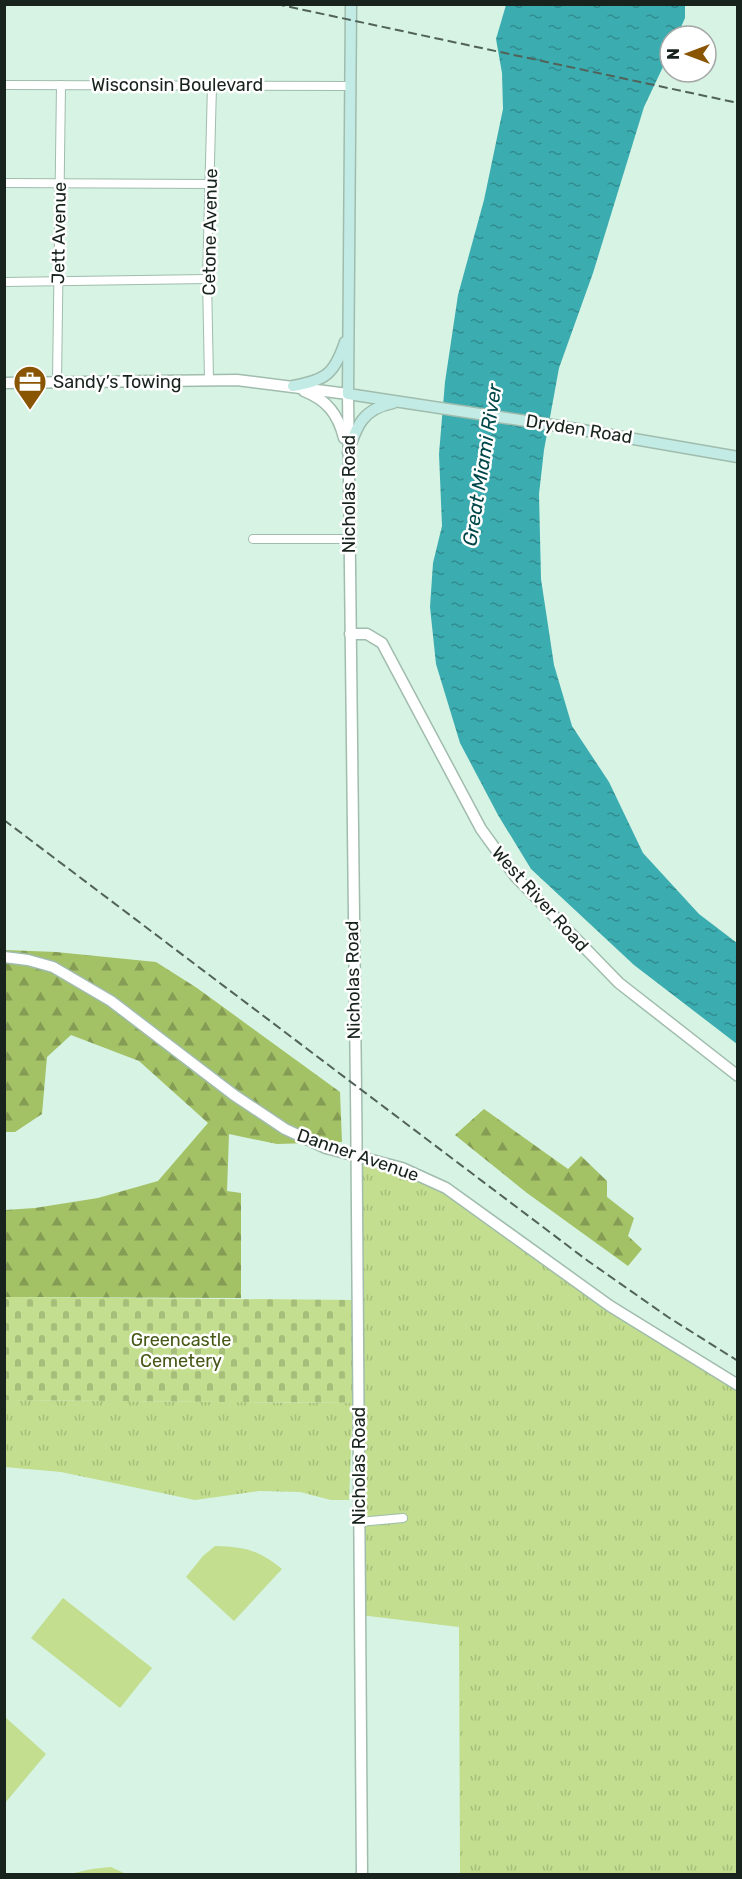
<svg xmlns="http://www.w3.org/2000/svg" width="742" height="1879" font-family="Rubik,sans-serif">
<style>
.grass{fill:url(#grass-tufts)}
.forest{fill:url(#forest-firs)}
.cemetery{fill:url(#cemetery-stones)}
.park{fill:#c2de8e}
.water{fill:url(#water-ripples)}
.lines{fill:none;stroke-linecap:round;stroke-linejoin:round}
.minor-casing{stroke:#a0bcad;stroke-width:10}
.tertiary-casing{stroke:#a0bcad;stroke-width:13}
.secondary-casing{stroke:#a0bcad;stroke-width:13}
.minor{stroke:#fff;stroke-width:8}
.tertiary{stroke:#fff;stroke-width:10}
.secondary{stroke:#c3ebe5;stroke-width:10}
.rail{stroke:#516259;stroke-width:2;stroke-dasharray:9 4.5;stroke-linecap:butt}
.labels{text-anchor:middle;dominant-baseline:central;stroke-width:5;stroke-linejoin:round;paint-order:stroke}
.street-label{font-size:18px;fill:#18231d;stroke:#fff}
.poi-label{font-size:18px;fill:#18231d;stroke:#fff;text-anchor:start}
.park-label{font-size:18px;fill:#455816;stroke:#fff}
.water-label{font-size:20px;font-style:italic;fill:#004749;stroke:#fff}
</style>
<defs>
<pattern id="grass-tufts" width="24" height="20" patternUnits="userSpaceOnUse" patternTransform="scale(1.5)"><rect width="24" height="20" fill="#c2de8e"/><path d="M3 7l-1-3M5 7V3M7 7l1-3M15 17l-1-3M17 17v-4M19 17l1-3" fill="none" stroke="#a6be7a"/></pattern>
<pattern id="forest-firs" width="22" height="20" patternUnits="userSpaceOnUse" patternTransform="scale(1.5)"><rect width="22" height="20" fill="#a3c165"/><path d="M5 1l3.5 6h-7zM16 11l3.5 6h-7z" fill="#849c53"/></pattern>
<pattern id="cemetery-stones" width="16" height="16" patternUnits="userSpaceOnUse" patternTransform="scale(1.5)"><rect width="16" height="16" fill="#c2de8e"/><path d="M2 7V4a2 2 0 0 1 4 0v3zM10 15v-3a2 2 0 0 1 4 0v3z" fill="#a6be7a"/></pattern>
<pattern id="water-ripples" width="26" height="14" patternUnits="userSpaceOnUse" patternTransform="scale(1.5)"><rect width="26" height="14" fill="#3bacb0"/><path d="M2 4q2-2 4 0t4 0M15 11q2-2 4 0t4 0" fill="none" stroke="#318c8f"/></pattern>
</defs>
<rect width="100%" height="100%" fill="#d6f3e3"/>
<g class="grass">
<path d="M357,1157l62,18 151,104 167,106v489h-277l-1,-247 -99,-12z"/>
<path d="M5,1400l348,3 -4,97h-18l-31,-8 -41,-1 -64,9 -134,-28 -56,-5z"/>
</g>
<g class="forest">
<path d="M5,950l51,2 100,10 41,26 143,104 2,50 -65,2 -48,-10 -2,57 14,2v105l-236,-1v-87l30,-2 63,-10 60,-17 50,-58 -69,-62 -68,-26 -24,22 -5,57 -27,18h-10z"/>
<path d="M484,1109l84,60 13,-13 26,25v16l27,21 -6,18 14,13 -14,17 -101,-73 -72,-58z"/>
</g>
<path class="cemetery" d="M5,1297l353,3v103l-353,-3z"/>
<g class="park">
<path d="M215,1546c30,1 44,4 67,23l-48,52 -48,-44 17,-21z"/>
<path d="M63,1598l89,70 -32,40 -89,-70z"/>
<path d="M4,1716l42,38 -41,49h-1z"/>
<path d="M111,1867l15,7h-56l22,-5z"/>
</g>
<path class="water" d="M506,5h179v13l-8,18h-7v16l-26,55 -51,166 -34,95 -15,82 -5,44 2,85 13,86 18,61 37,56 34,71 56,61 38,29v101l-103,-79 -103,-96 -33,-54 -38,-72 -24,-79 -6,-57 3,-44 9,-37 -3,-72 6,-72 13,-87 26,-95 19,-91 -1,-36 -6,-34z"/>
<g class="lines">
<g class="minor-casing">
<g id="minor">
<path d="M4,85l345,1"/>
<path d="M4,183l207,1"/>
<path d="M4,282l203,-3"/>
<path d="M209,380l-2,-101 5,-194"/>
<path d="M57,382l4,-297"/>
<path d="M253,539h96"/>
<path d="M359,1522l44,-4"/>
</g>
</g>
<g class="tertiary-casing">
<g id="tertiary">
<path d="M4,383l233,-3 111,14c4,493 14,987 14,1480"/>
<path d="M304,391c23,9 34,23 40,47"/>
<path d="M350,634h17l15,9 99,186 34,47 104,107 119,93"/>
<path d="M4,957l24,3 25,7 58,34 123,94 51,34 41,19 76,20 44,20 164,118 128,79"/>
</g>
</g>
<g class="secondary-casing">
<g id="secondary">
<path d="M351,4l-3,390 211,32 179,31"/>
<path d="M293,386c32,-6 41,-11 52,-44"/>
<path d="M348,452c9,-27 15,-43 45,-49"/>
</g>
</g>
<use href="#minor" class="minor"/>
<use href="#tertiary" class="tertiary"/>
<use href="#secondary" class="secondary"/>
<g class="rail">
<path d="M276,4l462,99"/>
<path d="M4,820l584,441 80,56 70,44"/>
</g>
</g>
<defs>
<g id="office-pin" transform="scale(1.725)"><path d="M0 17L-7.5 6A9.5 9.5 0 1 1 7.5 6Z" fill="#8a5502" stroke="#fff"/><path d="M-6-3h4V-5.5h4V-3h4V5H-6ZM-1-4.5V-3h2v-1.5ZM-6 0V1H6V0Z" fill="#fff"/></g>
</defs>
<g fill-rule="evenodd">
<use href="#office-pin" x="30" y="382"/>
</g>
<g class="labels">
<g class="street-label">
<text x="177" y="85">Wisconsin Boulevard</text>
<text transform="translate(210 232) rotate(-89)">Cetone Avenue</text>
<text transform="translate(59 233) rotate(-89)">Jett Avenue</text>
<text transform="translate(579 429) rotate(9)">Dryden Road</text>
<text transform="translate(349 494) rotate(-90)">Nicholas Road</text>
<text transform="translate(540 899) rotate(48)">West River Road</text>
<text transform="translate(353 980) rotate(-91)">Nicholas Road</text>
<text transform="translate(358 1155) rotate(19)">Danner Avenue</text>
<text transform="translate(359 1466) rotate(-90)">Nicholas Road</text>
</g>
<g class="poi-label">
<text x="53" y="382">Sandy’s Towing</text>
</g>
<g class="park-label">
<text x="181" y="1340">Greencastle<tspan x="181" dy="21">Cemetery</tspan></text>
</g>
<g class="water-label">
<text transform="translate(482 465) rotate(-81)">Great Miami River</text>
</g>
</g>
<rect width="742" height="1879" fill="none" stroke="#18231d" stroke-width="12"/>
<g transform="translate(688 54) rotate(270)"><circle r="28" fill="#ffffff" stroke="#a3a7a5" stroke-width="1.5"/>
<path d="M0-4.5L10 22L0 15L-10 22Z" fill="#8a5502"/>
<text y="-9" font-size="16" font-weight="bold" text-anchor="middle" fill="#18231d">N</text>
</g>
</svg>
